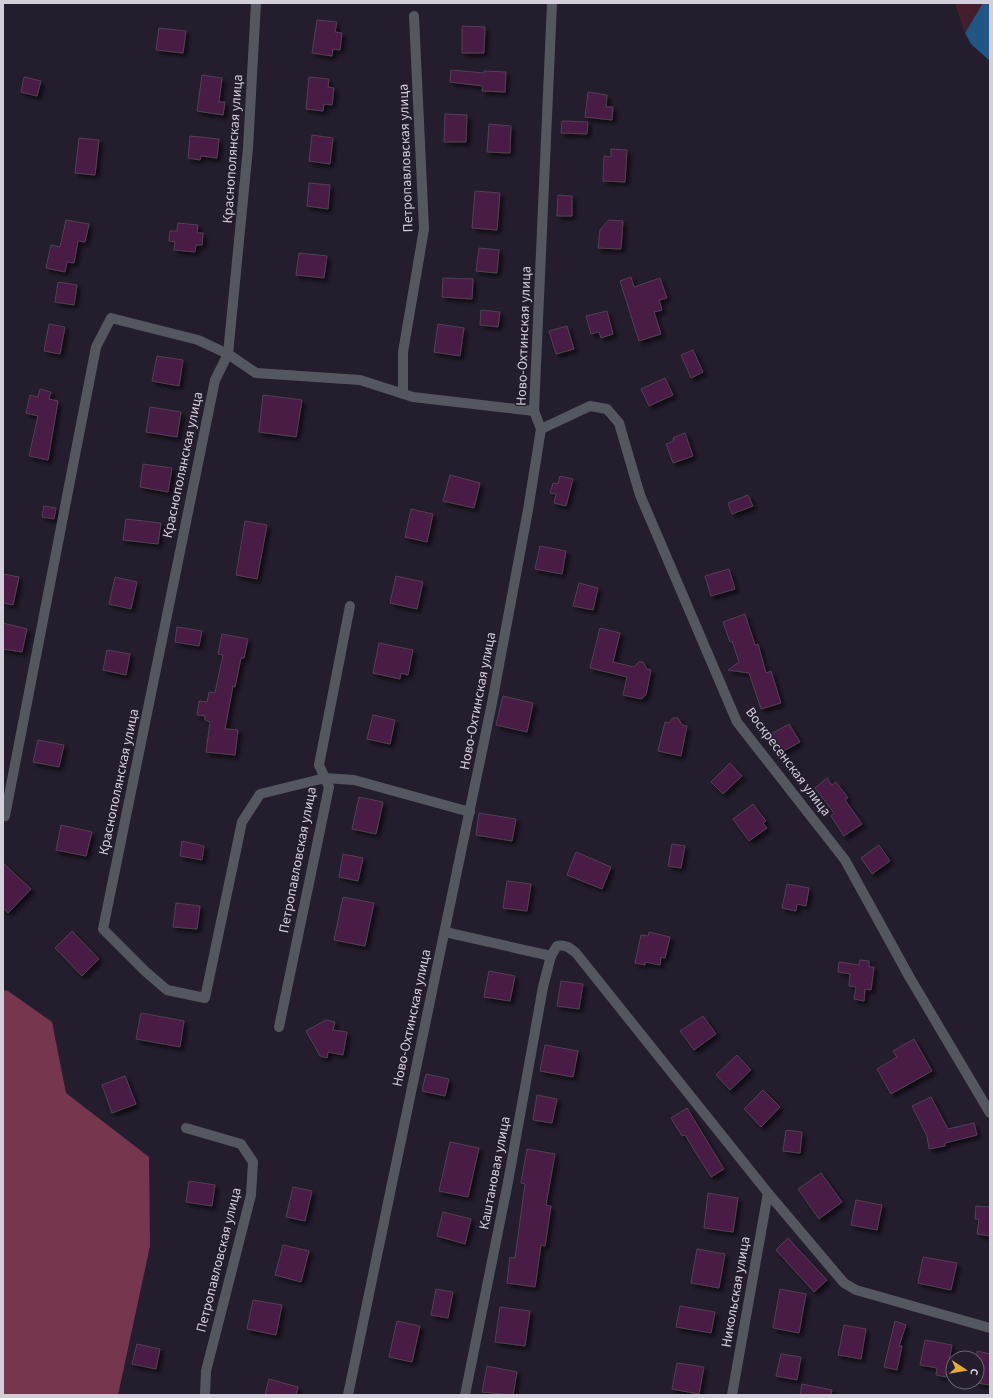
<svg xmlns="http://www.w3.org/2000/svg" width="993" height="1398" font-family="'Source Sans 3',sans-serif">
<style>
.green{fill:#451e2d}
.forest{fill:#76364e}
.water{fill:#215684}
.building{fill:#491a45;stroke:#524150;filter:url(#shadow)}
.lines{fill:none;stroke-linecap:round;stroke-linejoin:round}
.minor{stroke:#555760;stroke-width:10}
.labels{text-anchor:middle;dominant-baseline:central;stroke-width:3;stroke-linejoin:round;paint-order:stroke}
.street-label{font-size:14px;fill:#d3cfdb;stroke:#241d2e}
</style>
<defs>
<filter id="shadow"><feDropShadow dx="3.5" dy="3.5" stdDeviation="2" flood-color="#0009"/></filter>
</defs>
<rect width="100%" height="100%" fill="#241d2e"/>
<path class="green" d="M955,3h28l-18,30z"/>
<path class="forest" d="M3,990l5,1 44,31 14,71 83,64 1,89 -32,149h-115z"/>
<path class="water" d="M983,3h7v58l-19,-17 -6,-11z"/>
<g class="building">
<path d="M317,20l20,2 -2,10 7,1 -2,17 -7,-1 -1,7 -20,-3z"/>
<path d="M462,26l23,1 -1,26h-22z"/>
<path d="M159,28l27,3 -3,22 -27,-3z"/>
<path d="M451,70l33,3v-2l22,1 -1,20 -23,-1 1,-5 -33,-4z"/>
<path d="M202,75l20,3 -3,24h6l-2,13 -26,-4z"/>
<path d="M24,77l17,4 -4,15 -16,-4z"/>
<path d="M309,77l20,2 -1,8 6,1 -2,17 -8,-1 -1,7 -17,-2z"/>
<path d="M588,92l19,3 -1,12h7l-1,13 -27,-3z"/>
<path d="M445,114l22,1 -1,27h-22z"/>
<path d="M562,121l26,1 -1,12 -26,-1z"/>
<path d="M489,124l22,2 -1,27 -23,-1z"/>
<path d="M312,135l21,3 -3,26 -21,-3z"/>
<path d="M190,136l29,3 -2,19 -16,-2 -1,4 -12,-2z"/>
<path d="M79,138l20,2 -4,35 -20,-2z"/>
<path d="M611,149l16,1 -2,32 -22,-1 1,-25 7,1z"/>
<path d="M309,183l21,2 -2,24 -21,-3z"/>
<path d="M475,191l25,2 -3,37 -25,-2z"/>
<path d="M558,195l14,1v20h-15z"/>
<path d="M66,220l23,4 -4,18 -7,-1 -4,22 -7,-1 -2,10 -19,-4 5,-23 9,2z"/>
<path d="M609,220l14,1 -2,28 -23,-1 2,-18z"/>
<path d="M178,223l20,2 -1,8h6l-1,12h-6l-1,7 -21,-2 1,-8 -6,-1 1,-10h7z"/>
<path d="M479,248l20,2 -2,23 -21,-2z"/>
<path d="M299,253l28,3 -3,22 -28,-3z"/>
<path d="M631,277l3,10 26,-9 7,20 -8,2 3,10 -8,2 7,22 -22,7 -19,-60z"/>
<path d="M443,278l30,1 -1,20 -30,-2z"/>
<path d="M58,282l19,3 -3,20 -19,-3z"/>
<path d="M481,310l19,2 -2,15 -18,-2z"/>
<path d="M607,311l6,23 -12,4 -2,-6 -8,2 -5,-18z"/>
<path d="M49,324l16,3 -5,27 -16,-3z"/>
<path d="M438,324l26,4 -4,28 -26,-4z"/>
<path d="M567,326l7,23 -18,5 -7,-23z"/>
<path d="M693,350l10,22 -12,6 -10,-23z"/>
<path d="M157,356l26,4 -4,26 -27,-5z"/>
<path d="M665,378l8,17 -24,11 -8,-17z"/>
<path d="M40,389l11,3 -2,7 9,2 -10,59 -19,-4 9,-40 -12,-3 4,-18 8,2z"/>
<path d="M263,395l39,5 -6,37 -37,-5z"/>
<path d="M150,407l31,5 -4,25 -31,-5z"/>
<path d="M685,433l8,23 -20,7 -7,-19 8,-3 -1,-3z"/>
<path d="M143,464l29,4 -4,24 -28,-5z"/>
<path d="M450,475l30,8 -6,25 -31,-7z"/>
<path d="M560,476l13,3 -7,27 -12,-3 2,-9 -6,-1 3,-10 5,1z"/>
<path d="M748,495l5,11 -21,8 -4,-11z"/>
<path d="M44,506l12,2 -2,11 -12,-2z"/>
<path d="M411,509l22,5 -6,28 -22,-5z"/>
<path d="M126,519l35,4 -3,21 -35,-4z"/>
<path d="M245,521l22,4 -10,54 -21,-4z"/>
<path d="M540,546l26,5 -4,23 -27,-5z"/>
<path d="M729,569l6,20 -24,7 -6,-20z"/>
<path d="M3,574l16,3 -6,28 -10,-2z"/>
<path d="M396,576l27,6 -6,27 -27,-6z"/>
<path d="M115,577l22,5 -6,27 -22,-5z"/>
<path d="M579,583l19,5 -5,22 -20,-4z"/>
<path d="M745,614l10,31 3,-1 8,29 5,-2 10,32 -20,6 -12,-36 -21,-3 11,-8 -7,-21 -2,1 -7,-20z"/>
<path d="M3,623l24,6 -5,23 -19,-3z"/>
<path d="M177,627l25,4 -3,15 -24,-4z"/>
<path d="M600,628l20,5 -7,29 21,5 5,-5h4l4,7 4,1 -5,25 -5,4 -18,-4 4,-18 -37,-9z"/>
<path d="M222,634l26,5 -4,19h-3l-6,29 -2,-1 -8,43 13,1 -3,25 -29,-3 4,-30 -5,-2v-4l-8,-1 2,-14 8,1 2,-10 6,1 8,-38 -5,-1z"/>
<path d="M379,643l34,7 -5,25 -7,-2 -1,6 -27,-6z"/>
<path d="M107,650l23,4 -4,21 -23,-5z"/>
<path d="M503,696l30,7 -6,29 -31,-7z"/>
<path d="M373,715l22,5 -5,24 -23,-5z"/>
<path d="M673,718h5l4,7 5,1 -6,30 -23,-5 7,-29 4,1z"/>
<path d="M789,724l11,18 -18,10 -11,-18z"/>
<path d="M38,740l26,5 -5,22 -26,-5z"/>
<path d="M730,763l12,13 -19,18 -12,-12z"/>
<path d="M827,778l5,7 4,-3 12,16 -3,2 17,24 -18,12 -13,-20 3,-3 -19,-25z"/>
<path d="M359,797l24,5 -7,32 -24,-5z"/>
<path d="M753,804l13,17 -3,2 4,5 -18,13 -16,-22z"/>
<path d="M479,813l37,6 -4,22 -36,-6z"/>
<path d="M61,825l31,7 -6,24 -30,-6z"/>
<path d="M182,841l22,5 -2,14 -22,-4z"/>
<path d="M672,844l13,2 -4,22 -13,-2z"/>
<path d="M879,845l11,16 -18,13 -11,-16z"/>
<path d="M576,852l35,15 -9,22 -35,-14z"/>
<path d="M343,854l20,4 -5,23 -19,-4z"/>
<path d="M3,863l28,26 -23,24 -5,-5z"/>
<path d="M507,881l24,3 -4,27 -24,-3z"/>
<path d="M787,884l22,4 -3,18 -9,-2 -1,7 -14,-3z"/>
<path d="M343,897l31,6 -9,43 -31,-6z"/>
<path d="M176,903l24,3 -3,23 -24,-2z"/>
<path d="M72,931l27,28 -17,17 -27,-28z"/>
<path d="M649,932l21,5 -5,21 -4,-1 -1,8 -15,-3v3l-10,-2 6,-28 7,1z"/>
<path d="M860,960l9,1v6h5l-3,23 -6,-1 -1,12 -10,-2 2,-12 -7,-1 1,-12 -12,-2 1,-10 20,3z"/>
<path d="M489,971l26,5 -5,25 -26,-4z"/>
<path d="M561,981l22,3 -4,25 -22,-3z"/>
<path d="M141,1013l43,8 -4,26 -44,-8z"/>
<path d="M703,1016l13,18 -22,16 -14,-19z"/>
<path d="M326,1020l9,2 -2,8 14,2 -4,23 -15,-3 -1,6 -7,-2 -14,-25z"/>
<path d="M914,1039l18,32 -41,23 -14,-25 20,-12 -4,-6z"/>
<path d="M545,1045l33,6 -5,26 -33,-6z"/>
<path d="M737,1055l14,15 -21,20 -14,-15z"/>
<path d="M426,1074l23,5 -4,17 -23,-5z"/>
<path d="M125,1076l11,28 -24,9 -10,-28z"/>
<path d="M763,1090l17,17 -19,20 -17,-18z"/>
<path d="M537,1095l20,4 -5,24 -19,-3z"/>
<path d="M931,1097l17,32 26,-6 3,12 -32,8v3l-16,3 -2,-13 -15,-30z"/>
<path d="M687,1108l37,61 -13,8 -26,-42 -3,1 -11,-18z"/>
<path d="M786,1130l16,2 -2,21 -17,-2z"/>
<path d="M450,1142l29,6 -11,49 -29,-6z"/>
<path d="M527,1149l28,5 -9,51 5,1 -6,40 -4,-1 -6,42 -28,-4 3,-26 5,1 10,-74 -4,-1z"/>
<path d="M821,1173l21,29 -23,17 -21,-30z"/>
<path d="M189,1181l26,4 -3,21 -26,-4z"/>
<path d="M293,1187l19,4 -7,30 -19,-4z"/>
<path d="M708,1193l30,5 -5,34 -29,-4z"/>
<path d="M856,1200l26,5 -5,25 -26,-5z"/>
<path d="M976,1206l14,1v29l-13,-2 2,-15h-4z"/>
<path d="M443,1212l28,7 -6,25 -28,-8z"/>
<path d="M788,1238l39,42 -13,12 -38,-42z"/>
<path d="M283,1245l26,6 -8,31 -26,-7z"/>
<path d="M697,1249l28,5 -6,34 -28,-5z"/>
<path d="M923,1257l34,6 -6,27 -33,-7z"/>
<path d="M436,1289l17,3 -5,26 -17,-3z"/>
<path d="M780,1289l26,5 -7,39 -26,-5z"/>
<path d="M253,1300l29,5 -6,30 -29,-6z"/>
<path d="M680,1306l35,6 -4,21 -35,-6z"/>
<path d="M500,1307l30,4 -5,35 -30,-4z"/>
<path d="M397,1321l23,5 -8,36 -23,-5z"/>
<path d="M895,1321l11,4 -7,21h3l-5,24 -13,-3z"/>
<path d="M844,1325l22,4 -5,30 -23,-4z"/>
<path d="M925,1340l27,5 -6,32 -10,-2 1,-7 -17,-3z"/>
<path d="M137,1344l23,5 -4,20 -24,-5z"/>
<path d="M977,1351l13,3v31l-13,-2z"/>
<path d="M781,1354l20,3 -4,23 -21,-4z"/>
<path d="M677,1363l27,4 -5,27 -27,-5z"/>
<path d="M487,1366l30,6 -4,23 -31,-3z"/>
<path d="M269,1379l29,8 -2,8h-31z"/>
<path d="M802,1384l30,6 -1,5h-31z"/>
</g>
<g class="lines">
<g class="minor">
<path d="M256,3l-8,145 -20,206 -13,26 -112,549 43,43 21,18 38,8 37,-176 18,-28 65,-16 29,2 116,32"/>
<path d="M403,394v-42l21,-123 -10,-213"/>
<path d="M541,429l49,-23 17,3 12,14 21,72 97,227 108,138 65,118 80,135"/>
<path d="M5,816l91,-469 15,-29 87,22 30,14 28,19 104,7 53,17 121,14"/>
<path d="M445,932l106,24 6,-10c8,-2 13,2 19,7l192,240 76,90 12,7 134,38"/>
<path d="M279,1027l50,-240 -10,-22 31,-159"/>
<path d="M186,1128l55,16 12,18 -2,33 -45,176 -1,24"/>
<path d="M348,1395l144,-692 36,-193 13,-81 -7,-18 18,-408"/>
<path d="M465,1395l43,-213 35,-195 8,-31"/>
<path d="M732,1395l36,-202"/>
</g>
</g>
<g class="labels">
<g class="street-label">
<text transform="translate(233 149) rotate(-86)">Краснополянская улица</text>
<text transform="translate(406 158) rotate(-92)">Петропавловская улица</text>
<text transform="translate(524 336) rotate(-88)">Ново-Охтинская улица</text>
<text transform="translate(183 465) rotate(-78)">Краснополянская улица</text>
<text transform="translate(478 701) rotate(-79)">Ново-Охтинская улица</text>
<text transform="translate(788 762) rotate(53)">Воскресенская улица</text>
<text transform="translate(119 782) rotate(-78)">Краснополянская улица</text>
<text transform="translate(298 860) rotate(-79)">Петропавловская улица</text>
<text transform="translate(412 1018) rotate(-78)">Ново-Охтинская улица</text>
<text transform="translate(495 1173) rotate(-79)">Каштановая улица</text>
<text transform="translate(219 1260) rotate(-76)">Петропавловская улица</text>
<text transform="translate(736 1292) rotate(-80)">Никольская улица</text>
</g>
</g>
<rect width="993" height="1398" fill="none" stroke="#d3cfdb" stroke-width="8"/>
<g transform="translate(965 1370) rotate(102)"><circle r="19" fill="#241d2e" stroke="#6a6473"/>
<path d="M0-3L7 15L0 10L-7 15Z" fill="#e7ac36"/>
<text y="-6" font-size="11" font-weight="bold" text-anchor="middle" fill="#d3cfdb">С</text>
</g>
</svg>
